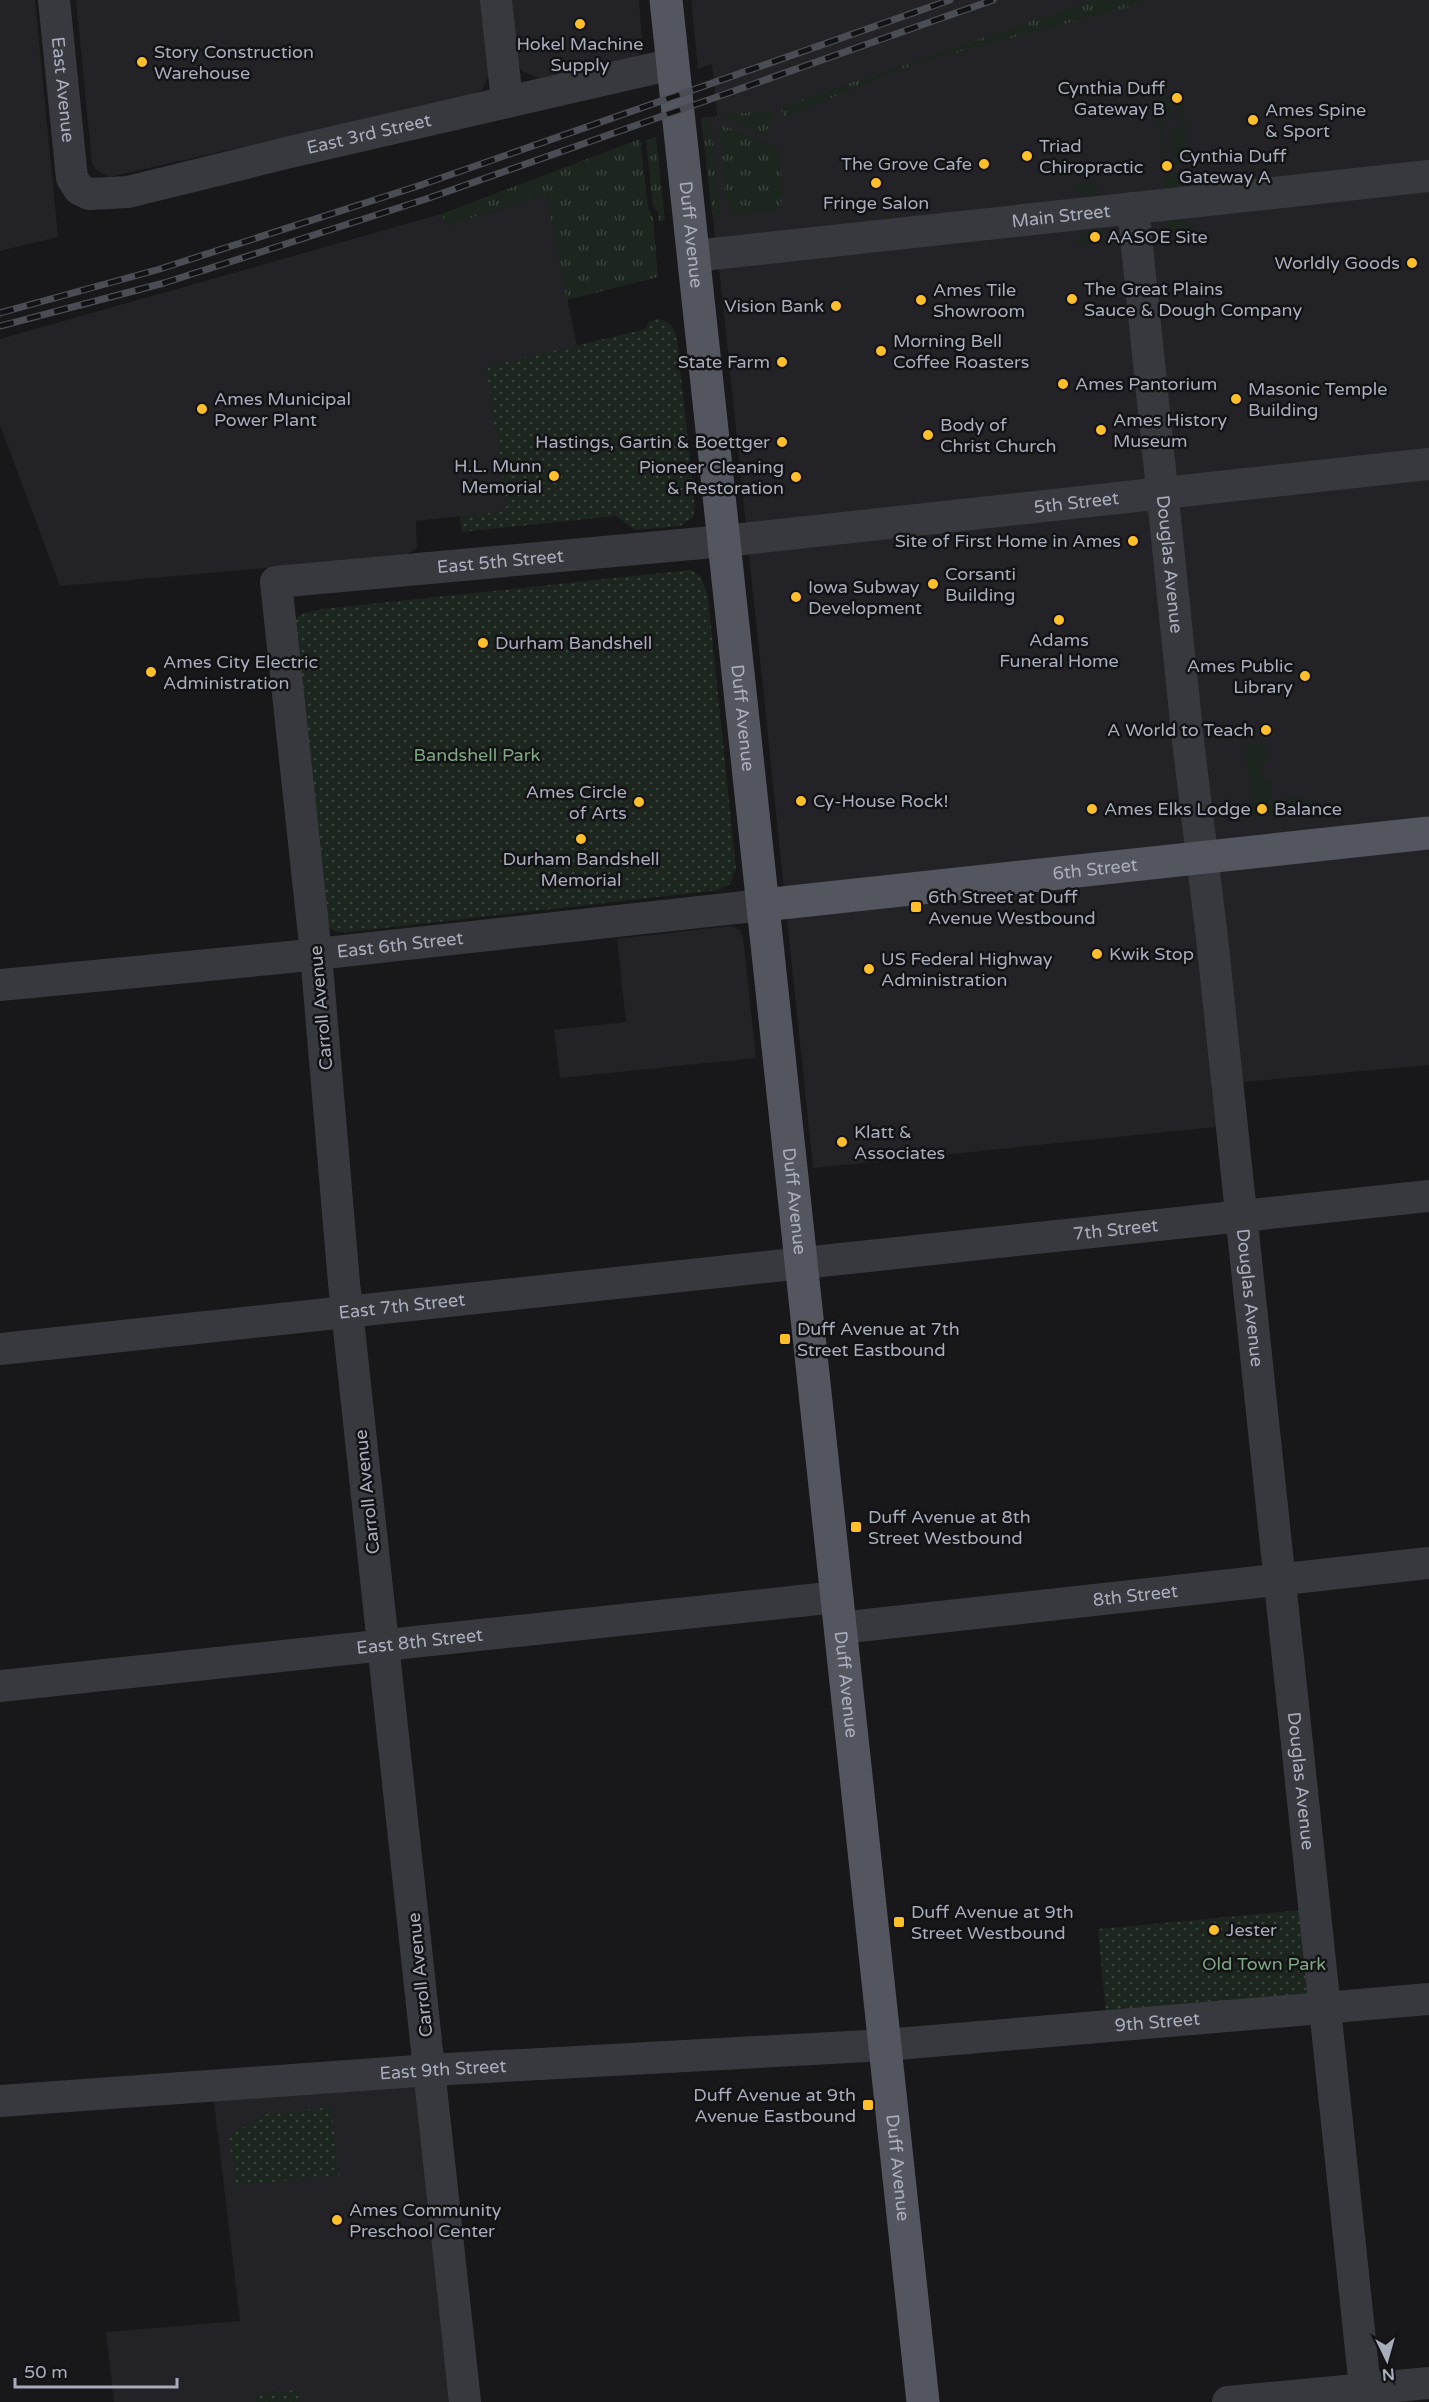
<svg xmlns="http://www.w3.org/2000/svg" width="1429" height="2402" font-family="'Varela Round',sans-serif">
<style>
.built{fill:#232327}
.grass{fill:url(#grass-tufts)}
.park{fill:url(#park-dots)}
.garden{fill:#1d261e}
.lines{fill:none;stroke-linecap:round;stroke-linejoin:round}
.minor{stroke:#38393f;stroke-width:32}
.major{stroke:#54565f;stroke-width:33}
.rail-casing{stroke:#4b4d55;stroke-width:7}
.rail{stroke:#131215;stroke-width:4.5;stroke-dasharray:14;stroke-linecap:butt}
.poi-dot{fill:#ffbf2a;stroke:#131215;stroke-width:2}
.labels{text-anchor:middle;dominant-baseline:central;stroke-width:5;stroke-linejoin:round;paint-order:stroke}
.poi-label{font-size:18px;fill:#a8adbb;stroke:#131215;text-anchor:start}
.street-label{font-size:18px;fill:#a8adbb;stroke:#131215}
.park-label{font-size:18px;fill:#7ea882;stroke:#131215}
</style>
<defs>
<pattern id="grass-tufts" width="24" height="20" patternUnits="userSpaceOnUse" patternTransform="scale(1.5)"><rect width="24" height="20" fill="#1d261e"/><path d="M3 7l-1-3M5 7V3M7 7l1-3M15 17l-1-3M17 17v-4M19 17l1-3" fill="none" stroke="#3b433d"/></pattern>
<pattern id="park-dots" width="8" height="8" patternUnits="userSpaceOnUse" patternTransform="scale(1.5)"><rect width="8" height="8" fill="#1d261e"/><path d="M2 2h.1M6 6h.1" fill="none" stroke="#3b433d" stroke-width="1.8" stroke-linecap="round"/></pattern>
</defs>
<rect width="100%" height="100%" fill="#18171a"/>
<g class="built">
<path d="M0,0h35l23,237 -58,14z"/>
<path d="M76,0h405l8,67 -1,10 -6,13 -7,4 -366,83 -14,-8 -3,-6z"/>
<path d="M511,0h128l4,51 -8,6 -81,20 -15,1 -17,-7 -4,-8z"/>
<path d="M691,0h738v1065l-218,20 5,42 -403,41 -91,-873 -21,-177 16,-2 -5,-52 -14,5z"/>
<path d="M546,195l31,151 -91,21 22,144 -92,10 1,27 -13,8 -344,30 -60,-161v-86l441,-125 6,11z"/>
<path d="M730,926l10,4 3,7 13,121 -196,20 -6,-48 72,-8 -9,-83z"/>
<path d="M430,2066l35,336h-351l-8,-70 134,-11 -28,-235z"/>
</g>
<g class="grass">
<path d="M1093,0h49l2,3 -224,59 -148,60 -6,9 10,9 -59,-24 53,-6 5,9 8,-3 -3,-9z"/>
<path d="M710,117l11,99 -7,-1 -2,-3 -11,-94z"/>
<path d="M718,124l61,23 4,48 -3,13 -9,4 -40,2 -1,-10h-4z"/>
<path d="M656,137l9,83 -6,1 -1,-8 -5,-7 -7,-66z"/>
<path d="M640,139l8,68 5,12 5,58 -91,23 -21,-105 -99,30 -6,-11z"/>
</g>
<g class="park">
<path d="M658,319c12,2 16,8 19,19l18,169 -2,10 -13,9 -45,4 -19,-14 -154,16 -2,-16 47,-5 -21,-144 160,-38 2,-7z"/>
<path d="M690,570l11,6 7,21 28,272 -6,15 -11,6 -370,42c-11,1 -17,1 -23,-10l-31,-301 4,-5 6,-3 18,-4z"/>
<path d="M1314,1909l11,99 -218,19 -9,-98z"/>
<path d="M331,2107l8,68 -104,11 -6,-49 32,-22z"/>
<path d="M299,2390l1,12h-44l-1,-8z"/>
</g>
<g class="garden">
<path d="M1170,95l2,19 -10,2 5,50h-4l-7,-67z"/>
<path d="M1177,98h5l7,65 -16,2 -3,-36 10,-2z"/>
<path d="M1188,171l1,6 -25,19v-19l7,-4z"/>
<path d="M1092,182l6,3 3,17 -27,-11v-7z"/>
<path d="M1166,217h13l16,11 1,6 -25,1 -4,-6z"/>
<path d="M1103,225l2,15 -3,2 -24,4 -1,-6 12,-11z"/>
<path d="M1265,743l2,18 -6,1 2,18h7l2,20 31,-3 1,4 13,-2 1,12 -65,7 -8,-73z"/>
</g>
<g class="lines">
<g class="minor">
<path id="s1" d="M54,0l18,178 7,11 10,5 39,-2 162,-40 383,-88"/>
<path d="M496,0l11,101"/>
<path id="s2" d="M1133,208l55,533 24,197 153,1450"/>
<path id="s3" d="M694,256l735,-80"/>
<path id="s4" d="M0,985l280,-27 483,-53"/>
<path id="s5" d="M0,1349l1429,-153"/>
<path id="s6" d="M840,1628l589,-65"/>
<path id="s7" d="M0,1686l837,-89"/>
<path id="s8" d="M0,2101l430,-31 455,-25 544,-46"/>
<path id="s9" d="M465,2402l-121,-1119 -28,-329 -40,-372 448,-41 705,-77"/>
<path d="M1228,2402l201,-19"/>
</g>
<g class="major">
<path id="s10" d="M666,0l257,2402"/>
<path id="s11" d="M763,905l666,-72"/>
</g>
<g class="rail-casing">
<g id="rail">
<path d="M0,313l160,-44 261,-84 529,-185"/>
<path d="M0,326l164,-43 262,-84 567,-199"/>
</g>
</g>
<use href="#rail" class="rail"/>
</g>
<g class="poi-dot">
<circle cx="580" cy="24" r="6"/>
<circle cx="142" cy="62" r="6"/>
<circle cx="1177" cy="98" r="6"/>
<circle cx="1253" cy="120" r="6"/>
<circle cx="1027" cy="156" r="6"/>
<circle cx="984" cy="164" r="6"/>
<circle cx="1167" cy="166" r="6"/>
<circle cx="876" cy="183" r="6"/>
<circle cx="1095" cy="237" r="6"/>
<circle cx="1412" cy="263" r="6"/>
<circle cx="1072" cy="299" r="6"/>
<circle cx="921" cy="300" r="6"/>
<circle cx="836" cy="306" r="6"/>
<circle cx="881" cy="351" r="6"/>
<circle cx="782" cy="362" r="6"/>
<circle cx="1063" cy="384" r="6"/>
<circle cx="1236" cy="399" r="6"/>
<circle cx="202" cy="409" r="6"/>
<circle cx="1101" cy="430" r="6"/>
<circle cx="928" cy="435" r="6"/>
<circle cx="782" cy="442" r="6"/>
<circle cx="554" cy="476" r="6"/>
<circle cx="796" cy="477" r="6"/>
<circle cx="1133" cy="541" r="6"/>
<circle cx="933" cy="584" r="6"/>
<circle cx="796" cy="597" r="6"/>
<circle cx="1059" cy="620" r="6"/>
<circle cx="483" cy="643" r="6"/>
<circle cx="151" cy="672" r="6"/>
<circle cx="1305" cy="676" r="6"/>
<circle cx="1266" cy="730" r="6"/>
<circle cx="801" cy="801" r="6"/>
<circle cx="639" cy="802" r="6"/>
<circle cx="1092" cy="809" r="6"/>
<circle cx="1262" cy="809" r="6"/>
<circle cx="581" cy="839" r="6"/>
<rect x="910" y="901" width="12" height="12" rx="3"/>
<circle cx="1097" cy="954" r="6"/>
<circle cx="869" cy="969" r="6"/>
<circle cx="842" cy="1142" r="6"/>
<rect x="779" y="1333" width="12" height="12" rx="3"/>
<rect x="850" y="1521" width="12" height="12" rx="3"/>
<rect x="893" y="1916" width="12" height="12" rx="3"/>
<circle cx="1214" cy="1930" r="6"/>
<rect x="862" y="2099" width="12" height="12" rx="3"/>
<circle cx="337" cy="2220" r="6"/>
</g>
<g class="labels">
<g class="poi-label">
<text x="580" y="44" text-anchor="middle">Hokel Machine<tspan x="580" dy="21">Supply</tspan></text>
<text x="154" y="52">Story Construction<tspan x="154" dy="21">Warehouse</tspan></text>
<text x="1165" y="88" text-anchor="end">Cynthia Duff<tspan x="1165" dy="21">Gateway B</tspan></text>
<text x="1265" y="110">Ames Spine<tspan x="1265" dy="21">&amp; Sport</tspan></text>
<text x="1039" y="146">Triad<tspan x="1039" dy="21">Chiropractic</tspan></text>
<text x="1179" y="156">Cynthia Duff<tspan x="1179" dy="21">Gateway A</tspan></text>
<text x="972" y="164" text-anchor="end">The Grove Cafe</text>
<text x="876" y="203" text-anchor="middle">Fringe Salon</text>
<text x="1107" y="237">AASOE Site</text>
<text x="1400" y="263" text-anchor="end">Worldly Goods</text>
<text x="1084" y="289">The Great Plains<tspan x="1084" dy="21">Sauce &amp; Dough Company</tspan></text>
<text x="933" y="290">Ames Tile<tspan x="933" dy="21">Showroom</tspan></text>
<text x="824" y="306" text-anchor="end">Vision Bank</text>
<text x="893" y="341">Morning Bell<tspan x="893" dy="21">Coffee Roasters</tspan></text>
<text x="770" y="362" text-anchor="end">State Farm</text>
<text x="1075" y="384">Ames Pantorium</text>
<text x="1248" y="389">Masonic Temple<tspan x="1248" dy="21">Building</tspan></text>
<text x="214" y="399">Ames Municipal<tspan x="214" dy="21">Power Plant</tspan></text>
<text x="1113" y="420">Ames History<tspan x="1113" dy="21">Museum</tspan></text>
<text x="940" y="425">Body of<tspan x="940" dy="21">Christ Church</tspan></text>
<text x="770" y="442" text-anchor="end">Hastings, Gartin &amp; Boettger</text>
<text x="542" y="466" text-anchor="end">H.L. Munn<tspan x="542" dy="21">Memorial</tspan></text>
<text x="784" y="467" text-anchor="end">Pioneer Cleaning<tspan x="784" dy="21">&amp; Restoration</tspan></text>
<text x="1121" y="541" text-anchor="end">Site of First Home in Ames</text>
<text x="945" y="574">Corsanti<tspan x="945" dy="21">Building</tspan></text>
<text x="808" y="587">Iowa Subway<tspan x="808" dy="21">Development</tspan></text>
<text x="1059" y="640" text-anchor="middle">Adams<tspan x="1059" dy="21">Funeral Home</tspan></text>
<text x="495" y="643">Durham Bandshell</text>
<text x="163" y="662">Ames City Electric<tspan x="163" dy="21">Administration</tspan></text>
<text x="1293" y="666" text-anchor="end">Ames Public<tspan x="1293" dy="21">Library</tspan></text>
<text x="1254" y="730" text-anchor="end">A World to Teach</text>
<text x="627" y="792" text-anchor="end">Ames Circle<tspan x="627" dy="21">of Arts</tspan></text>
<text x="813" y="801">Cy-House Rock!</text>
<text x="1104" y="809">Ames Elks Lodge</text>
<text x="1274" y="809">Balance</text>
<text x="581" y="859" text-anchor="middle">Durham Bandshell<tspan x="581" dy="21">Memorial</tspan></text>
<text x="928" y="897">6th Street at Duff<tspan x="928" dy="21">Avenue Westbound</tspan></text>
<text x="1109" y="954">Kwik Stop</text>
<text x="881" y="959">US Federal Highway<tspan x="881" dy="21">Administration</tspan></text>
<text x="854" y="1132">Klatt &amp;<tspan x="854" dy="21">Associates</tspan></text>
<text x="797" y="1329">Duff Avenue at 7th<tspan x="797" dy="21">Street Eastbound</tspan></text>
<text x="868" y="1517">Duff Avenue at 8th<tspan x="868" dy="21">Street Westbound</tspan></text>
<text x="911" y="1912">Duff Avenue at 9th<tspan x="911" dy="21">Street Westbound</tspan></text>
<text x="1226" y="1930">Jester</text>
<text x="856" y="2095" text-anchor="end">Duff Avenue at 9th<tspan x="856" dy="21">Avenue Eastbound</tspan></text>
<text x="349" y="2210">Ames Community<tspan x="349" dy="21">Preschool Center</tspan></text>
</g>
<g class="street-label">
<text stroke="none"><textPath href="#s1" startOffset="90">East Avenue</textPath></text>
<text stroke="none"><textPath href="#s1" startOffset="490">East 3rd Street</textPath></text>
<text stroke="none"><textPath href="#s3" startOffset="369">Main Street</textPath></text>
<text stroke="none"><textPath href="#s10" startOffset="236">Duff Avenue</textPath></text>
<text stroke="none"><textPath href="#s9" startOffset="2634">5th Street</textPath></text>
<text stroke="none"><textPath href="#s9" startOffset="2055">East 5th Street</textPath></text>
<text stroke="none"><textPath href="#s2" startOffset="358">Douglas Avenue</textPath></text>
<text stroke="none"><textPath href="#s10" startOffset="722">Duff Avenue</textPath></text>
<text stroke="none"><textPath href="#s11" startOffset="334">6th Street</textPath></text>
<text stroke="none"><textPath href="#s4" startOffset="402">East 6th Street</textPath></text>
<text transform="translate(321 1008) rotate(-95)">Carroll Avenue</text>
<text stroke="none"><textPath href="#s10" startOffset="1208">Duff Avenue</textPath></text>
<text stroke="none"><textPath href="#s5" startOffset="1122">7th Street</textPath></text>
<text stroke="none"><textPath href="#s2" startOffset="1096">Douglas Avenue</textPath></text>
<text stroke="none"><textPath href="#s5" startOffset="404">East 7th Street</textPath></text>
<text transform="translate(367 1492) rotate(-96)">Carroll Avenue</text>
<text stroke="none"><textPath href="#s6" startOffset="297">8th Street</textPath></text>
<text stroke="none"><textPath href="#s7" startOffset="422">East 8th Street</textPath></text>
<text stroke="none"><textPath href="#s10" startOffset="1694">Duff Avenue</textPath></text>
<text stroke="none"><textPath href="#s2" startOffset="1582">Douglas Avenue</textPath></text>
<text transform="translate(420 1975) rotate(-96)">Carroll Avenue</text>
<text stroke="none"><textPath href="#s8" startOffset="1160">9th Street</textPath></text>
<text stroke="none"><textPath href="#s8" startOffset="444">East 9th Street</textPath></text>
<text stroke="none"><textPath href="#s10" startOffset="2180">Duff Avenue</textPath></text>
</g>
<g class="park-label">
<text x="477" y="755">Bandshell Park</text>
<text x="1264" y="1964">Old Town Park</text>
</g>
</g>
<g transform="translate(1387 2360) rotate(175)" stroke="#131215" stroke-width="4.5" paint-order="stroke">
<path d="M0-4.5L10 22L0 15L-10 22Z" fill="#a8adbb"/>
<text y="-9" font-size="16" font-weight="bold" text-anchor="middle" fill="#a8adbb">N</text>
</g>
<path d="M15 2378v9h162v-9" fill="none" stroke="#a8adbb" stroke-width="3"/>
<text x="24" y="2378" font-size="18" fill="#a8adbb" stroke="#131215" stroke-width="4.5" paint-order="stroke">50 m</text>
</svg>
